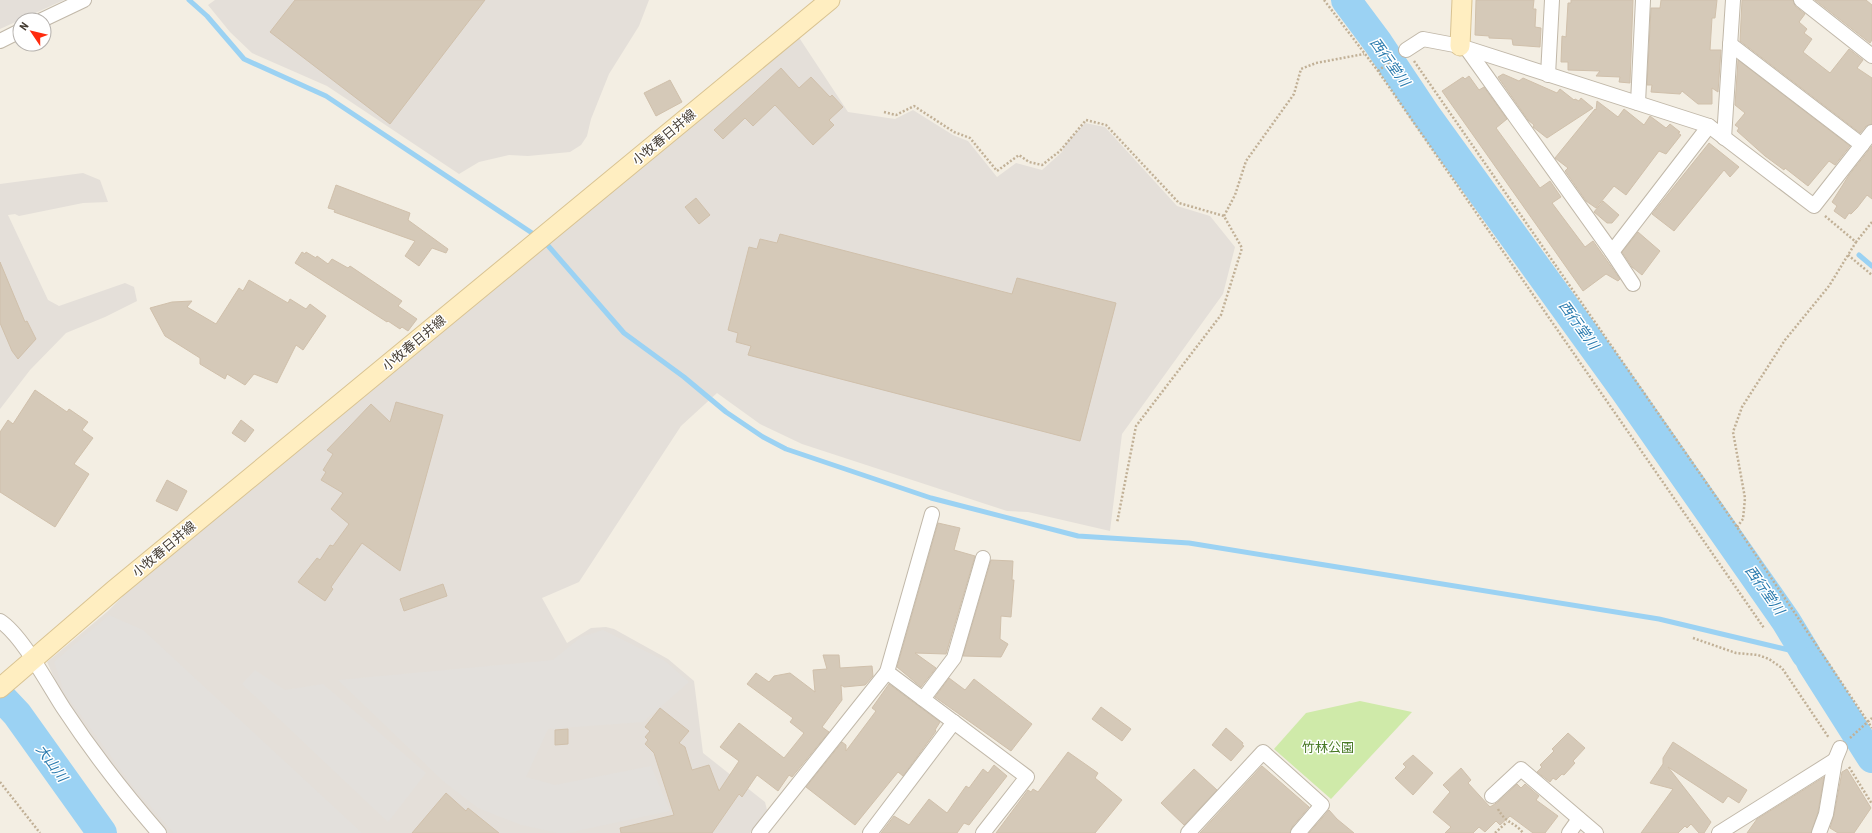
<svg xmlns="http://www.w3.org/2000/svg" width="1872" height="833" font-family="'Roboto Condensed','Noto Sans JP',sans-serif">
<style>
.industrial{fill:#e4dfd9}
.green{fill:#cfeaa9}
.parking{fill:#e3e0dc}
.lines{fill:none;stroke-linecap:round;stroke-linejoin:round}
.stream{stroke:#9bd2f3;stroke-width:5}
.river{stroke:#9bd2f3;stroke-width:30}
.building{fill:#d5c9b8;stroke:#d0c0ab}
.street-casing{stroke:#c1b8a9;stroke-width:16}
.secondary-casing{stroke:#d9c392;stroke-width:21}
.path{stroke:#c1b096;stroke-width:2.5;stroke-dasharray:2 2;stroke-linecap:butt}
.street{stroke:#fff;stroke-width:14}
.secondary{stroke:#ffeec1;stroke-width:19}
.labels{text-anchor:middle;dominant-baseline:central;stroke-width:3;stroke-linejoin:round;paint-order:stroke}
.street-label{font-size:13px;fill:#453d33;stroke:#fff}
.park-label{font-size:13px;fill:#477924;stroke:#fff}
.water-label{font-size:14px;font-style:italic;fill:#2779ad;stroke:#fff}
</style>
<rect width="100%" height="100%" fill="#f3eee3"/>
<g class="industrial">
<path d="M0,0h64l-64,29z"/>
<path d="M215,0h434l-10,26 -30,48 -18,45 -4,17 -6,9 -11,7 -42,4 -19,-1 -30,7 -20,12 -132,-88 -75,-33 -22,-21 -22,-27z"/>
<path d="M798,36l50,76 47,7 18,-9 40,25 15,6 29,36 19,-14 26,7 20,-18 4,-9 19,-20 20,4 72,79 33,10 25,31 -12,47 -101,140 -12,97 -82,-19 -21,-1 -205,-67 -42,-20 -43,-31 -36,33 -102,156 -37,16 25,45 24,-15 15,-1 8,2 54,30 26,22 9,72 62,49 2,8 -17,23h-583l-11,-10 -50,-65 -45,-65 -14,-31 61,-51 37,-37 316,-257 90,-80z"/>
<path d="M83,173l17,7 8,22 -25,1 -64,13 -4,-2 -7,1 40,85 11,6 66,-23 9,4 3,14 -32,16 -39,16 -36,37 -30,39v-225z"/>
</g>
<path class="green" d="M1360,701l52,11 -81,87 -57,-50 32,-36z"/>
<g class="parking">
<path d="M109,615l34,15 219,203h-188l-42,-48 -68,-93 -10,-30z"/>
<path d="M603,630l62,31 24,21 -46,40 -95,7 -22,48 29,8 96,-19 19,45 -103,22h-10l-36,-8 -43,-17 -35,-27 -105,-101 215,-20 28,-23z"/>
<path d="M255,670l30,20 38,-6 103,89 -38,49 -146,-138z"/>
</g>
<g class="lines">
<g class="stream">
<path d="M189,0l18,16 37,43 82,37 212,141"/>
<path d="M544,241l80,92 60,44 42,35 37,25 23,12 145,49 147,38 111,7 470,76 147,35 5,8"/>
<path d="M1859,255l13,11"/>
</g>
<g class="river">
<path d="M1346,0l32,43 48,72 198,274 162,232 20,33"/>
<path d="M1811,662l61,96"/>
<path d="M0,696l17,18 85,119"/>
</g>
</g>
<g class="building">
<path d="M295,0h190l-95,124 -120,-92z"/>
<path d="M1476,0h58l-1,9h3l-1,18 6,1 -1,19 -27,-2 -1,-6 -23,-1v-2l-14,-1z"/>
<path d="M1571,0h62l-3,83 -11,-1 1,-5 -24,-1 4,-5 -32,-1v-8h-7l1,-26 4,1 2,-34h3z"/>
<path d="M1661,0h56l-2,18h-3l-2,32h11l-3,42 -6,-4v16h-14l-16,-13 -2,3 -29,-2 1,-7h-5l4,-77h9z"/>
<path d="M1742,0h51l2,6 10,8 -6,8 8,7 -3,4 8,6 -9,13 27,21 19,-24 14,11 -6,8 15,10v46l-6,2 -6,7 -120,-92z"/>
<path d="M1815,0h51l6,5v35l-2,3z"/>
<path d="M1738,60l112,86 -15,19 -6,-4 -21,25 -23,-18 -1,2 -19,-14 -28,-25 2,-3 -4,-3 10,-12 -10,-8z"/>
<path d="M781,68l18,20 12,-11 19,20 2,-2 11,12 -14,13 5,5 -21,20 -38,-40 -22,21 -8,-8 -22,21 -9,-9z"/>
<path d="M1503,74l16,7 4,-3 34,15 3,-4 14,11 1,-1 4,2 2,-3 12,10 -46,30 -14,-11 1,-2 -6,-5 -30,-43z"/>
<path d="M1469,76l10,14 5,-3 23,32 -11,9 44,60 10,-7 11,16 -9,6 33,44 8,-6 27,38 -2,2 -12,-7 -23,17 -141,-200 21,-14 2,2z"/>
<path d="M670,80l12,22 -26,14 -12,-23z"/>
<path d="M1597,101l21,16 6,-8 20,16 6,-9 16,12 4,-4 10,8 -2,1 3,2 -15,19 -7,-3 -33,44 -12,-9 -18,22 -10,-7 -21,-30 3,-3 -13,-10 40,-49 1,1z"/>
<path d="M1709,143l30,24 -9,10 -6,-7 -50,61 -22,-17z"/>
<path d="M1872,146v53l-5,-4 -10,13 -6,6 -2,-1 -4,6 -11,-8 3,-5 -5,-4 17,-27z"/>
<path d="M336,185l74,28 -2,7 40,29 -2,4 -14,-5 -13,18 -14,-10 10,-15 -81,-29 1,-2 -7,-2z"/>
<path d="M696,198l14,17 -11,9 -14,-17z"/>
<path d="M1603,201l16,14 -7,8h-5l-13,-11z"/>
<path d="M1638,232l22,19 -18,24 -10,-8 -10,-15z"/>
<path d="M780,234l232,60 5,-16 99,25 -36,138 -332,-86 3,-9 -15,-4 2,-9 -10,-3 21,-83 8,2 3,-10 17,4z"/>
<path d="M302,252l3,2 1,-2 10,6 1,-2 11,8 4,-5 16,9 2,-2 52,35 -4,5 19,13 -9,12 -6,-4 -2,2 -12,-8 -1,1 -92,-59z"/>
<path d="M0,262l25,60 2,-1 9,18 -18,20 -6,-8 -12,-28z"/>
<path d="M249,280l39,23 2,-4 16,10 4,-5 16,12 -23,34 -7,-5 -19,38 -23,-9 -9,11 -18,-11 -2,5 -25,-15v-6l-35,-22 -15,-28 22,-6 20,-1 -5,6 29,17 23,-36 4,3z"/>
<path d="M35,390l32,22 2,-3 19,13 -6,8 11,8 -19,26 15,10 -34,53 -55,-35v-60l8,-12 5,4z"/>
<path d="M396,402l47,13 -43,156 -38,-28 -31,44 2,2 -8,12 -27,-19 19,-24 3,2 10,-15 3,1 16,-22 -18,-15 12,-16 -22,-13 5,-8 -3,-2 10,-16 -6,-4 44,-46 19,18z"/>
<path d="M241,420l13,10 -9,12 -13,-9z"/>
<path d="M167,480l20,11 -10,20 -21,-10z"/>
<path d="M938,523l22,5 -6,22 21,6 -29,98 -31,-1 21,15 -15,19 -24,-20z"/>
<path d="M991,560l22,1 -1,19h2l-3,37 -10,-1 -1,23 8,5 -7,13 -38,-1z"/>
<path d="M443,584l4,12 -43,15 -4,-12z"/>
<path d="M823,655h16l1,13 32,-2 1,10 -8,9 -21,2 -3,-2 1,15 -20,27 7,5 -37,45 -3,-2 -11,16 -21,-16 -15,22 -3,-3 -27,39h-91l-1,-5 54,-13 -20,-62 -9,-9 3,-4 -3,-3 5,-6 -5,-4 15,-19 29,23 -10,12 6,4 7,23 17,-5 10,26 20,-30 -19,-14 19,-24 45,35 20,-25 -14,-11 3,-4 -46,-34 9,-11 13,9 5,-6 16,-3 25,19 -2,-22 14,-1z"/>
<path d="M949,678l16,12 9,-11 58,45 -21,27 -76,-54z"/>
<path d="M889,684l51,38 -5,8 1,1 -33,45 -5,-4 -43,53 -49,-38 36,-45 4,3v6l30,-40 -4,-3z"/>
<path d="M1101,707l30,22 -9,12 -30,-22z"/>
<path d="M1226,728l17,15 -1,2 2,1 -13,15 -19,-16z"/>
<path d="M568,729v15l-13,1v-15z"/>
<path d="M1568,733l17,15 -12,13 2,2 -11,12 -2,-1 -6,6 -3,-2 -3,4 -13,-10 5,-5 -2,-2 14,-14 -2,-2z"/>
<path d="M1673,742l74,48 -8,13 -11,-7 -5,7 -55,-36 43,55 -7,11h-5l-8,-9 -4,4 -2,-2 -7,7h-37l32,-44 -23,-6 13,-19v-6z"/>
<path d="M1068,752l30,21 -3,5 27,22 -27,33h-99l32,-43 3,2 2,-3 5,3z"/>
<path d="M1413,755l20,18 -20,22 -18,-17 11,-11 -3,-3z"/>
<path d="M994,765l13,11 -38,49 -5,-2 -7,10h-76l13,-17 15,9 20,-26 18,14 19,-27 3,2 14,-19 5,4z"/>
<path d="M1262,766l47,41 -17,20 -2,6h-90z"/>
<path d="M1461,768l10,12 -3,3 22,24 8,-5 19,-18 4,4 4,-4 14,12 -3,4 22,16 -13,17h-12l-23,-17 -10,9 -4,-4 -11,11 -6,-5 -6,6h-28l6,-6 -18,-15 17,-20 -7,-7z"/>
<path d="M1194,769l23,21 -33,35 -23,-22z"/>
<path d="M1847,769l24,39 -17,25h-16l-8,-5 4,-13 8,-43z"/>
<path d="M1824,777l-6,35 -7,21h-64l10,-14z"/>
<path d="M446,793l20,18 2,-3 31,25h-87z"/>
<path d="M1329,810l8,9 17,14h-45z"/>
</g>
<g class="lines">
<g class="street-casing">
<g id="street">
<path d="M1801,0l71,56"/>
<path d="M42,20l42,-20"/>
<path d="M0,41l20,-10"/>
<path d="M1730,44l132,101"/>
<path d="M1467,49l145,203 97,-126"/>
<path d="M1406,50l17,-11 37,7 249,80 105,80 58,-74"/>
<path d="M1548,75l4,-75"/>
<path d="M1638,103l5,-103"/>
<path d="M1724,138l9,-138"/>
<path d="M1612,252l21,32"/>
<path d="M0,621c22,14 49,65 64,88 29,44 61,85 95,124"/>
<path d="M887,672l45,-158"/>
<path d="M923,699l31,-41 29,-100"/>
<path d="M1492,796l29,-27 75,64"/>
<path d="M759,833l128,-161 140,105 -44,56"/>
<path d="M870,833l84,-111"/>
<path d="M1188,833l75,-81 59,53 -24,28"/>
<path d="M1569,833l10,-14"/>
<path d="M1719,833l116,-73"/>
<path d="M1819,833l7,-19 9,-54 5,-12"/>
</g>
</g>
<g class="secondary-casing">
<g id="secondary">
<path d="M1460,46l2,-46"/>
<path d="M0,688l114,-98 716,-590"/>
</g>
</g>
<g class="path">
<path d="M1324,0l54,71 386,557"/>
<path d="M1414,61l323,466 135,201"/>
<path d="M1378,71l17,-13"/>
<path d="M884,112l12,3 18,-9 40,26 16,6 27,33 22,-16 10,7 13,3 18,-14 26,-31 20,5 73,78 45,13 18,32 -21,67 -85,111 -19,97"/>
<path d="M1224,216l11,-21 11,-34 48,-67 7,-25 15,-6 48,-9"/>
<path d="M1825,216l31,26 16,-20"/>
<path d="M1848,255l24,20"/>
<path d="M1737,527l6,-8 2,-21 -12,-66 9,-25 43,-67 44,-54 27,-44"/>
<path d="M1693,638l43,15 22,2 11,4 13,9 47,70"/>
<path d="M1850,738l22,-20"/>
<path d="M1849,767l23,37"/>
<path d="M0,782l40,51"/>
<path d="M1498,809c8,15 17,13 25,24"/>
<path d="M1495,833l12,-11"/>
</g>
<use href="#street" class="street"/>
<use href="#secondary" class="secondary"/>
</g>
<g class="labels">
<g class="street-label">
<text transform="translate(664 137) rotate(-40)">小牧春日井線</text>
<text transform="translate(414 343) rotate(-40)">小牧春日井線</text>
<text transform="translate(164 549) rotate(-40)">小牧春日井線</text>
</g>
<g class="park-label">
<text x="1328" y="747">竹林公園</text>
</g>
<g class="water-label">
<text transform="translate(1390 62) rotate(54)">西行堂川</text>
<text transform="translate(1579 325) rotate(54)">西行堂川</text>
<text transform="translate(1765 590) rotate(55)">西行堂川</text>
<text transform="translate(52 763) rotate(54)">大山川</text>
</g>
</g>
<g transform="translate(32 32) rotate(305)"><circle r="19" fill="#ffffff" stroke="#b5b1ad"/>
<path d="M0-3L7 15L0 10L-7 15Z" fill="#ff2b0e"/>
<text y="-6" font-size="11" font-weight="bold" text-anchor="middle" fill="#453d33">N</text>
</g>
</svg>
